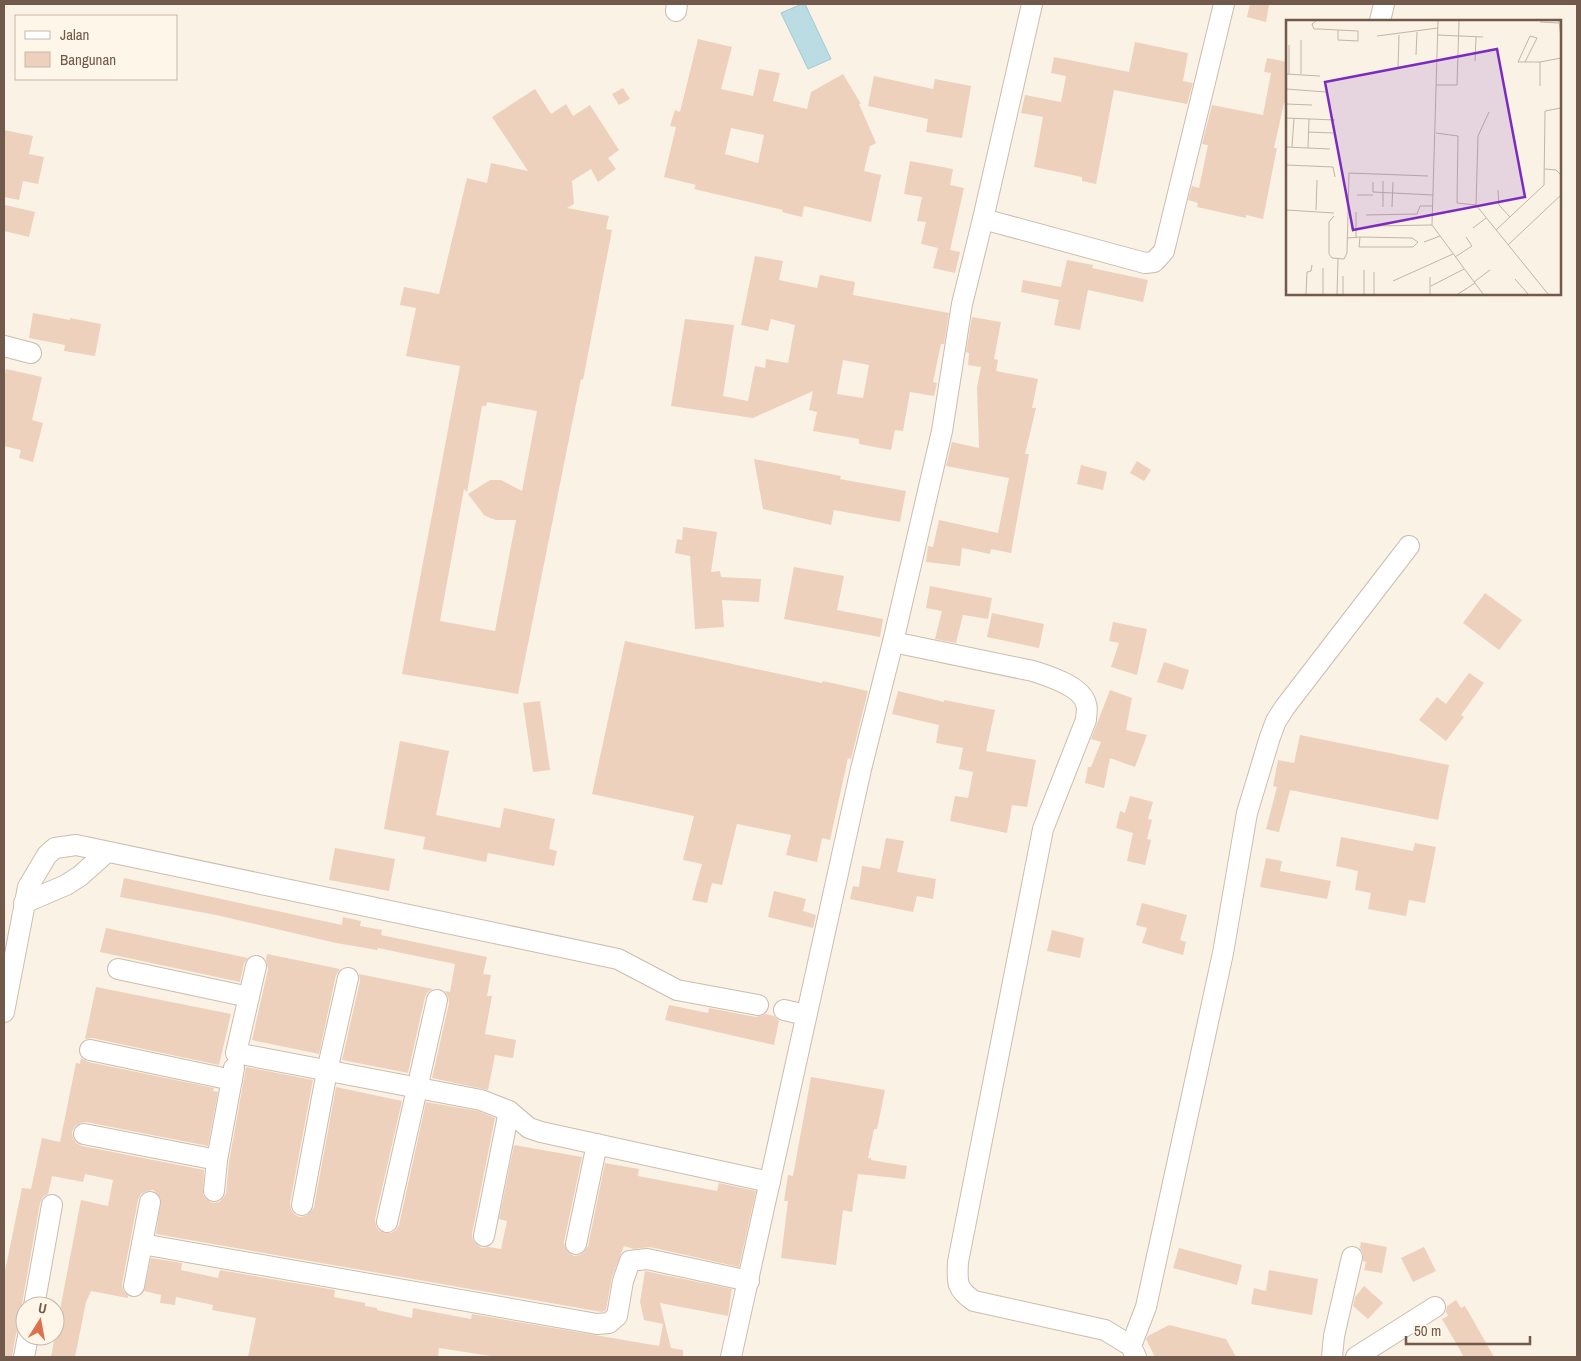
<svg xmlns="http://www.w3.org/2000/svg" width="1581" height="1361" font-family="'Archivo Narrow',sans-serif">
<style>
.water{fill:#badce2;stroke:#a1cbd3}
.building{fill:#eed1bd;fill-rule:evenodd}
.lines{fill:none;stroke-linecap:round;stroke-linejoin:round}
.minor-casing{stroke:#cdbcae;stroke-width:22}
.minor{stroke:#fff;stroke-width:20}
.inset-road{fill:none;stroke:#c3b5a7;stroke-width:1}
.view{fill:#7b2cbf;fill-opacity:0.15;stroke:#7b2cbf;stroke-width:2.5}
.inset-edge{fill:none;stroke:#71594b;stroke-width:2.5}
</style>
<rect width="100%" height="100%" fill="#faf2e4"/>
<path class="water" d="M802,4h3l26,55 -23,10 -27,-56z"/>
<g class="building">
<path d="M1250,4l19,1 -3,17 -19,-5z"/>
<path d="M698,39l34,8 -11,42 32,7 6,-27 21,4 -7,28 34,8 4,-17 32,-18 18,30h-2l17,39 -6,3 -6,25 17,4 -10,47 -67,-16 -2,11 -20,-5 1,-2 -89,-21 2,-4 -32,-8 12,-50 -6,-1 5,-16 5,2zM731,128l33,7 -6,28 -33,-9z"/>
<path d="M1135,42l53,11 -5,28 10,2 -6,21 -73,-14 -18,94 -14,-3v-4l-48,-10 9,-50 -22,-4 4,-18 36,7 5,-26 -15,-3 3,-16 75,15z"/>
<path d="M1267,58l20,4v41h-3l-10,45h3l-14,71 -17,-4v3l-49,-11 1,-4 -10,-3 4,-14 7,2 9,-43 -6,-1 10,-39 51,10 8,-42 -7,-1z"/>
<path d="M874,76l59,13 2,-10 36,7 -9,52 -36,-6 2,-13 -60,-13z"/>
<path d="M623,88l7,11 -11,6 -7,-11z"/>
<path d="M535,89l16,25 15,-10 7,12 17,-11 29,45 -11,8 8,11 -18,13 -7,-13 -19,12 2,23 -7,4 42,8 -3,13 6,1 -29,150 -2,-1 -63,315 -116,-20 58,-308 -54,-10 10,-48 -16,-3 4,-18 35,7 28,-116 20,5 4,-20 37,8 -36,-54zM487,402l50,9 -15,80 -21,-11h-11l-22,14 16,21 6,3 6,2h20l-21,111 -55,-10 24,-132 3,3 15,-86h4z"/>
<path d="M4,130l29,6 -4,18 15,3 -6,27 -15,-3 -4,19 -15,-3z"/>
<path d="M910,161l43,8 -3,16 14,3 -14,62 10,2 -5,21 -22,-5 5,-20 -17,-4 5,-22 -9,-1 5,-24 -18,-3z"/>
<path d="M5,205l30,7 -6,25 -25,-6z"/>
<path d="M755,256l28,5 -4,19 38,8 3,-13 35,7 -2,13 96,18 -5,31h-3l-8,38 4,1 -3,13 -24,-4 -7,39 -8,-1 -4,20 -32,-6v-5l-46,-8 4,-19 -8,-2 4,-19 -60,27 -82,-12 14,-87 49,6 -11,71 25,5 7,-35 10,2 1,-9 22,4 7,-38 -24,-6 -3,12 -27,-6zM843,360l26,5 -6,33 -26,-4z"/>
<path d="M1067,260l26,5 -1,3 56,12 -5,22 -55,-12 -8,40 -26,-5 5,-25 -38,-8 2,-12 38,7z"/>
<path d="M33,313l37,7v-2l31,6 -6,32 -31,-5 1,-6 -36,-7z"/>
<path d="M972,317l29,5 -7,37 4,1 -2,11 42,8 -6,29h4l-11,46h4l-18,99 -20,-4 -1,5 -28,-6 -2,18 -34,-4 2,-16 5,1 6,-27 59,13 11,-55 -63,-12 6,-24 27,6 -2,-61 4,-20 -13,-2 1,-12 -3,-1z"/>
<path d="M6,369l36,8 -10,43 11,3 -10,39 -14,-4 2,-8 -17,-4v-67z"/>
<path d="M754,459l87,17 -1,3 66,12 -6,31 -66,-12 -3,15 -68,-16z"/>
<path d="M1137,461l14,9 -7,11 -14,-8z"/>
<path d="M1081,465l26,7 -4,18 -26,-6z"/>
<path d="M683,527l34,5 -6,40 9,-1 1,6 40,2 -2,23 -37,-2 2,27 -29,2 -5,-73 -15,-3 2,-14 5,1z"/>
<path d="M794,567l50,9 -7,34 46,9 -3,18 -96,-18z"/>
<path d="M930,586l62,12 -4,21 -25,-4 -7,28 -21,-4 7,-28 -16,-3z"/>
<path d="M1485,593l37,27 -23,30 -36,-27z"/>
<path d="M992,613l52,11 -5,24 -52,-11z"/>
<path d="M1113,622l34,7 -10,46 -26,-8 8,-24 -10,-2z"/>
<path d="M625,641l197,42 1,-2 45,10 -17,68 -3,-1 -18,82 -8,-2 -5,24 -31,-7 5,-20 -54,-11 -15,61 -10,-2 -5,20 -15,-3 10,-36 -19,-4 11,-44 -102,-22z"/>
<path d="M1164,662l25,8 -6,20 -26,-8z"/>
<path d="M1469,673l15,10 -23,32 3,2 -18,24 -27,-21 18,-23 9,7z"/>
<path d="M1110,690l22,8 -6,32 21,5 -12,32 -25,-9 -6,30 -19,-5 3,-16h3l10,-25 -10,-3z"/>
<path d="M898,691l46,11v-2l51,10 -9,41 50,9 -9,47 -15,-2 -5,28 -57,-12 5,-25 13,2 5,-26 -14,-3 4,-21 -27,-5 3,-18 -47,-11z"/>
<path d="M540,701l10,69 -17,2 -10,-69z"/>
<path d="M1300,735l149,30 -11,55 -148,-30 -11,42 -13,-3 11,-42 -4,-1 5,-26 16,3z"/>
<path d="M400,741l49,10 -13,64 64,13 4,-20 51,11 -6,30 8,2 -3,15 -66,-13 -2,9 -63,-13 2,-12 -41,-8z"/>
<path d="M1130,796l23,6 -5,17 4,1 -5,19 4,1 -6,25 -18,-4 6,-28 -17,-5 4,-17 5,2z"/>
<path d="M1341,837l72,14 2,-8 21,4 -11,56 -16,-3 -3,16 -38,-7 3,-16 -16,-3 3,-19 -22,-5z"/>
<path d="M886,838l18,3 -7,31 39,7 -3,20 -16,-3 -4,16 -63,-13 3,-13 6,1 3,-21 18,3z"/>
<path d="M335,848l60,11 -6,32 -60,-11z"/>
<path d="M1266,858l16,3 -2,10 51,10 -4,18 -67,-12z"/>
<path d="M124,878l218,47 1,-8 18,4 -1,5 22,4 -1,5 106,22 -4,17 8,1 -4,21h5l-7,38 31,6 -3,18 -18,-3 -7,35 -56,-12 17,-75 -1,-7 -3,-5 5,1 5,-28 -77,-16 -1,2 -41,-7 -120,-28 -96,-18z"/>
<path d="M774,891l32,8 -3,12 13,4 -3,13 -45,-11z"/>
<path d="M1142,903l45,12 -7,25 6,2 -3,13 -41,-12 5,-15 -11,-3z"/>
<path d="M106,928l142,30 -4,5 -4,19 -140,-30z"/>
<path d="M1052,930l32,8 -4,20 -33,-7z"/>
<path d="M267,954l73,15 -4,6 -17,79 -67,-14 16,-71 -2,-9z"/>
<path d="M359,974l74,15 -5,3 -3,5 -17,76 -66,-13 18,-79z"/>
<path d="M96,987l135,27 -12,51 -127,-27 -7,1z"/>
<path d="M669,1005l39,8 1,-5 47,9 10,-3 8,2 5,5 -5,24 -109,-25z"/>
<path d="M81,1058l7,4 126,26 -1,3 5,1 -10,54 -122,-24 -5,1 -6,3 -3,6 1,6 3,5 6,3 122,24 -1,25 4,5 5,3 7,-1 5,-5 2,-4 3,-31 17,-95 67,13 -23,123 1,6 3,5 5,3 7,-1 5,-4 3,-5 22,-120 66,14 -27,118 1,7 3,5 5,2h7l5,-3 3,-5 27,-123 52,9 17,7 -23,116 1,6 4,5 5,3 7,-1 12,2 6,-28 -8,-2 15,-74 68,12 -18,85 1,5 3,5 6,4 6,-1 4,-3 4,-6 17,-83 34,6 -1,7 79,15 2,-8 37,8 -17,76 -89,-20 -16,2 -10,-3 -12,31 -6,33 -4,2 -446,-78 5,-35 -4,-6 -4,-3 -6,1 -6,3 -3,6 -16,84 1,6 5,6v2l-37,-7 -5,11 -11,55h-24l30,-157 27,6 5,-26 -28,-6 -2,8 -31,-6 -4,18 -5,3 -3,6 -18,101 2,8 -3,15 -5,7 -4,23h-8v-81l18,-88 9,1 11,-51 18,4 16,-79 4,1z"/>
<path d="M811,1077l74,13 -8,39h-3l-6,29h3v2l36,6 -2,13 -47,-5 -6,38 -9,-2 -7,55 -55,-7 7,-57h-4l4,-26 5,1z"/>
<path d="M1361,1242l26,5 -5,26 -18,-3 2,-8 -3,-1v-7l-3,-6z"/>
<path d="M1424,1247l12,24 -23,11 -12,-24z"/>
<path d="M1179,1248l63,17 -5,20 -64,-17z"/>
<path d="M151,1258l31,5 -1,7 37,8 2,-8 115,20 -1,7 31,6v3l12,2v2l35,8 1,-10 58,11 1,-5 187,32 4,-22 -19,-4 -4,-18 5,-31 87,18 -4,27 -68,-13 11,45 12,2v7h-186l-58,-9 -1,9h-190l8,-39 -44,-8 1,-5 -37,-8 -1,8 -15,-2 1,-8 -17,-4z"/>
<path d="M1269,1270l49,9 -6,36 -61,-11 3,-16 12,3z"/>
<path d="M1364,1286l19,17 -15,16 -15,-13 2,-9z"/>
<path d="M1456,1300l5,8 4,-2 29,51h-30l-22,-38 6,-3 -2,-4 1,-6z"/>
<path d="M1169,1325l57,14 10,18h-81l-9,-18 2,-3z"/>
</g>
<g class="lines">
<g class="minor-casing">
<g id="minor">
<path d="M676,11l1,-7"/>
<path d="M1380,21l4,-17"/>
<path d="M983,219l162,44 9,-1 10,-11 60,-247"/>
<path d="M4,346l27,7"/>
<path d="M893,642l140,29c15,5 49,15 53,33 2,4 0,11 0,16l-43,109 -85,433c-1,20 -2,27 16,39l131,29 26,16 5,11"/>
<path d="M24,903l42,-18 14,-9 27,-24"/>
<path d="M256,966l-20,87 245,47 28,11 20,17 12,4 229,50"/>
<path d="M118,969l131,28"/>
<path d="M784,1010l22,5"/>
<path d="M4,1012l24,-125 19,-32 8,-7 21,-3 542,114 59,31 81,15"/>
<path d="M90,1050l142,30"/>
<path d="M84,1134l133,26"/>
<path d="M214,1191l3,-31 17,-92"/>
<path d="M302,1205l25,-134 21,-93"/>
<path d="M387,1222l50,-222"/>
<path d="M484,1236l25,-125"/>
<path d="M142,1244l455,80 12,-1 8,-7 6,-35 7,-20 17,-2 102,22"/>
<path d="M576,1244l21,-100"/>
<path d="M134,1286l16,-84"/>
<path d="M34,1306l18,-101"/>
<path d="M1131,1346l15,-39 77,-354 24,-140 23,-76 6,-16 9,-14 124,-161"/>
<path d="M24,1357l4,-21"/>
<path d="M731,1357l130,-588 32,-127 49,-211 20,-127 21,-85 49,-215"/>
<path d="M1332,1357l2,-21 18,-79"/>
<path d="M1356,1357l79,-50"/>
</g>
</g>
<use href="#minor" class="minor"/>
</g>
<g transform="translate(1286 20)">
<rect width="275" height="275" fill="#faf2e4"/>
<path class="inset-road" d="M30,1l-4,3 2,5h5l19,1 20,1v10l-20,-1v-10M152,1l-6,204 51,69M273,1l2,17M254,2l19,1M151,15l46,2M91,16l61,-8M3,25v29M130,35l1,-23M189,41l1,-24M239,42l12,-24 -7,-2 -12,26h22l21,-4M254,42v24M112,49l1,-34M0,54l34,2M15,54v-34M150,65h21l2,-64M0,69l40,3M0,84l26,1M0,98l49,2M22,112l25,1M150,113l22,3 -1,67 19,2 72,89M0,127l44,2M6,127l2,-29M22,128l1,-29M0,145l47,2 2,10M259,149l11,1 5,5M87,162v10l60,3M212,170l1,15 11,12M71,175h16M190,185l2,-69 11,-24M97,187v-26M106,187l1,-25M0,190l48,3M30,190l1,-30M70,192v26M80,195l51,-1 3,-8h13M48,196l-5,6v32l3,4 12,1 3,-6 2,-80 79,3M87,206l59,-1M187,208l13,-10M210,210l48,-45 1,-74 16,-3M61,218l13,-1 52,1 6,4 -5,5h-54l1,-10M138,222l16,-6M222,225l53,-50M169,237l17,-11 -6,-9M37,248v26M57,256v18M144,257v17M229,259l13,15M107,261l60,-27M188,262l16,-12M145,266l33,-17M20,274l1,-22 4,-1 1,-6M51,274l1,-35M78,274v-24M88,274v-22M172,274l17,-11"/>
<path class="view" d="M211,29l28,148 -172,33 -28,-148z"/>
<rect width="275" height="275" class="inset-edge"/>
</g>
<rect width="1581" height="1361" fill="none" stroke="#71594b" stroke-width="10"/>
<rect x="15" y="15" width="162" height="65" fill="#fef6e9" stroke="#c6b7aa"/>
<rect x="25" y="31" width="25" height="8" fill="#ffffff" stroke="#c6b7aa"/>
<text x="60" y="40" font-size="15" fill="#71594b">Jalan</text>
<rect x="25" y="52" width="25" height="15" fill="#eed1bd" stroke="#c6b7aa"/>
<text x="60" y="65" font-size="15" fill="#71594b">Bangunan</text>
<g transform="translate(40 1321) rotate(11)"><circle r="24" fill="#fef6e9" stroke="#c6b7aa"/>
<path d="M0-4L9 19L0 12L-9 19Z" fill="#dc7150"/>
<text y="-8" font-size="14" font-weight="bold" text-anchor="middle" fill="#71594b">U</text>
</g>
<path d="M1406 1336v8h124v-8" fill="none" stroke="#71594b" stroke-width="2.5"/>
<text x="1414" y="1336" font-size="15" fill="#71594b" stroke="#fef6e9" stroke-width="4" paint-order="stroke">50 m</text>
</svg>
